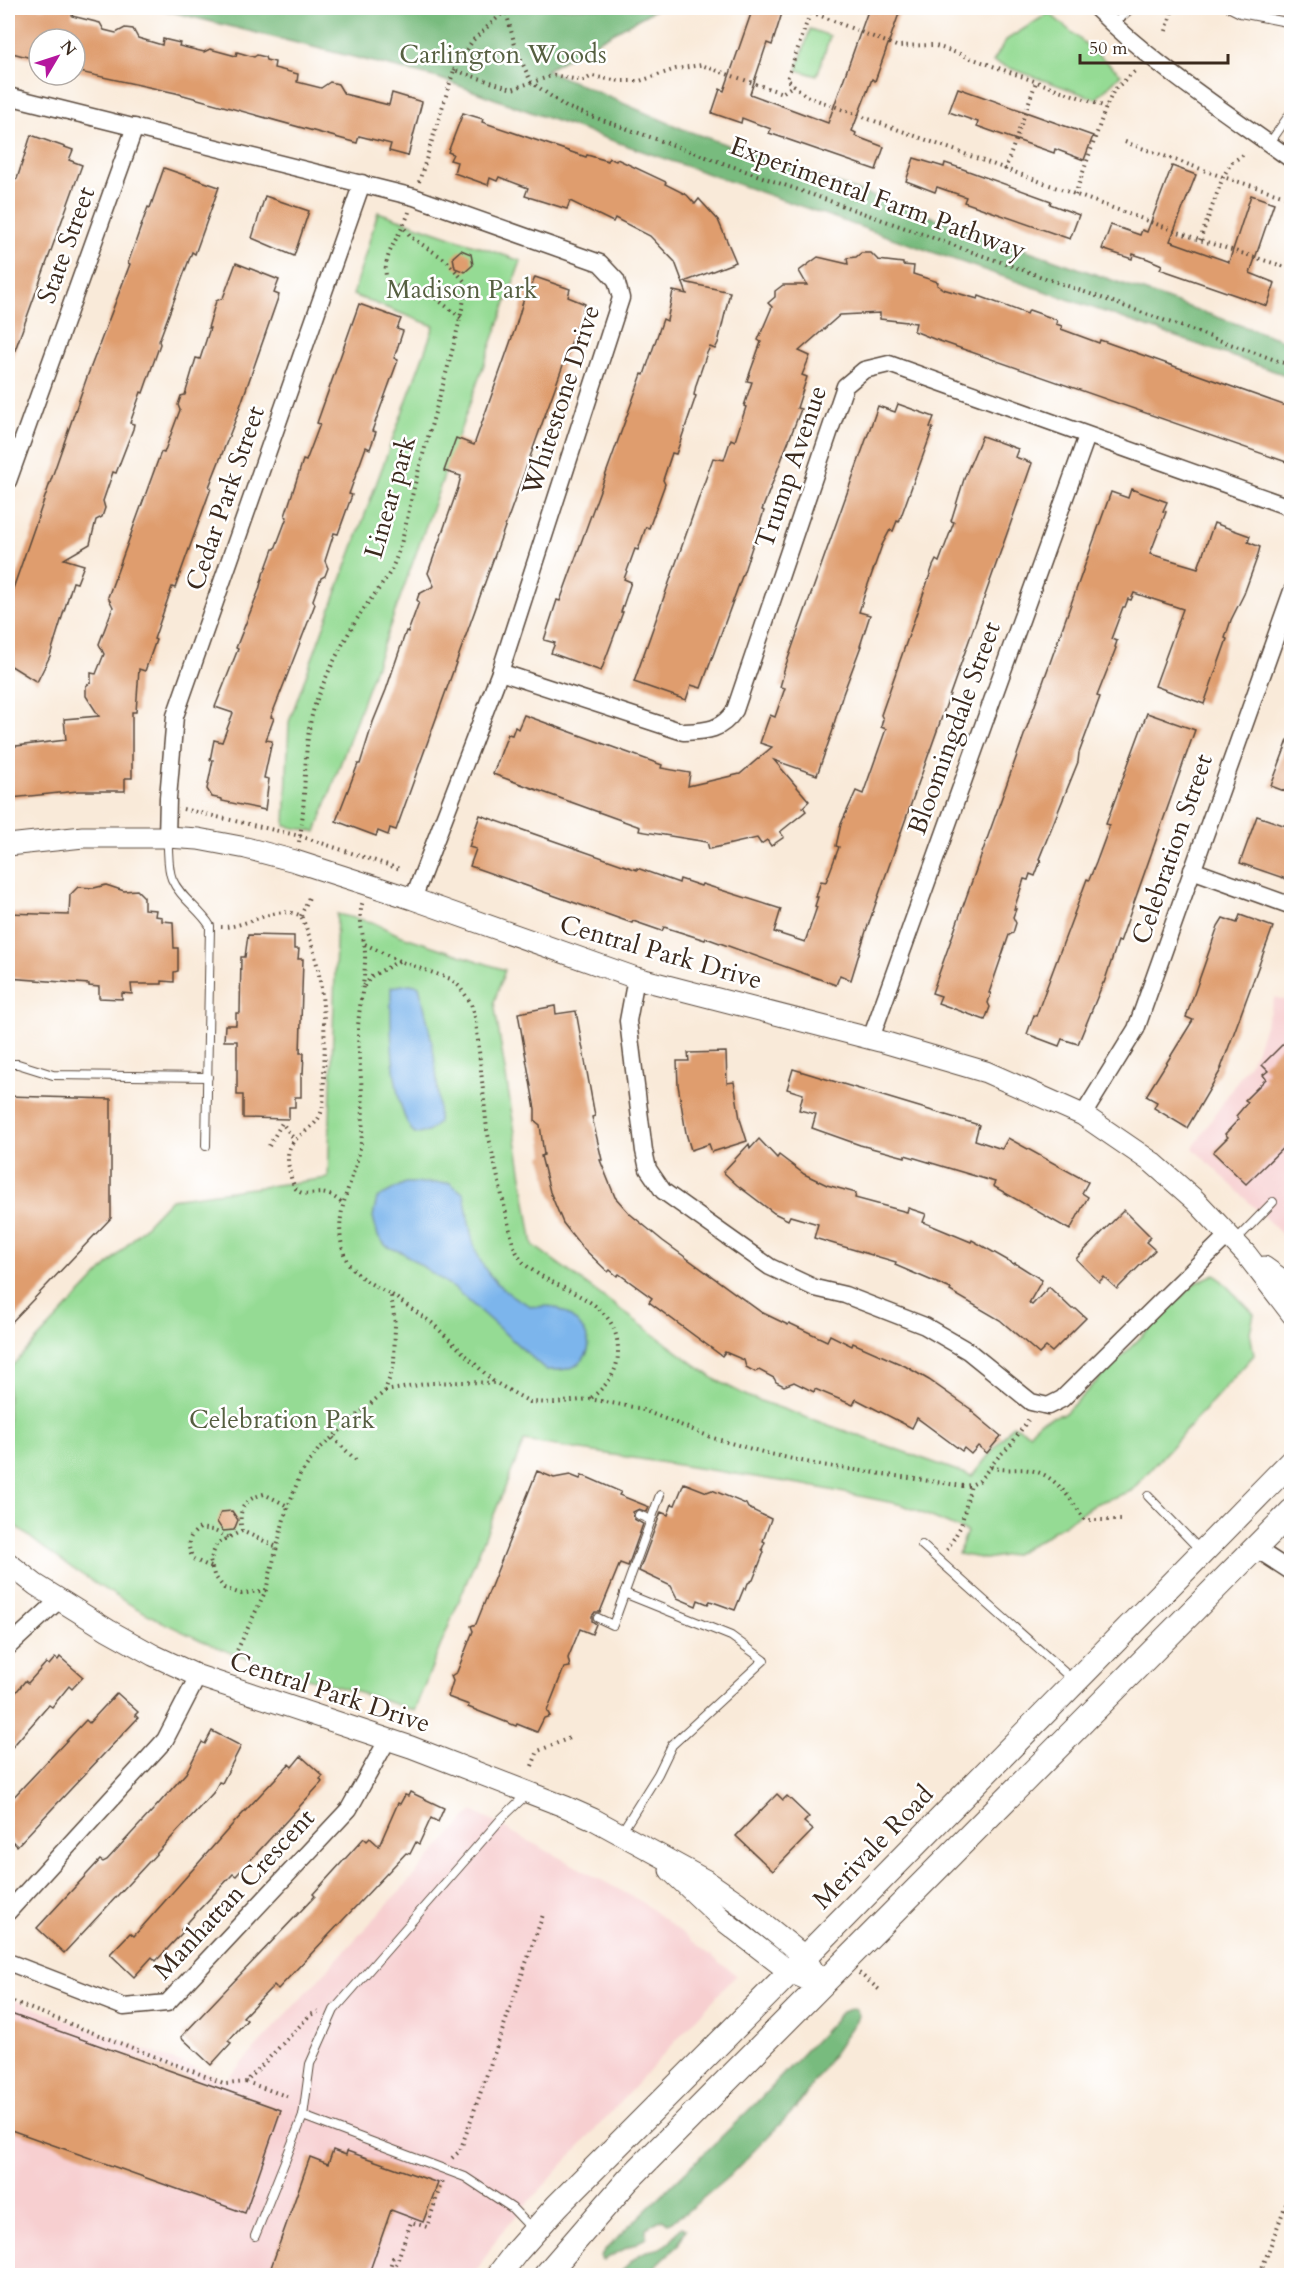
<svg xmlns="http://www.w3.org/2000/svg" width="1299" height="2283" font-family="Cardo,serif">
<style>
.built{fill:#f7cfd0}
.green{fill:#95db94;stroke:#688259;stroke-width:1.5}
.forest{fill:#78bb7e;stroke:#5a724e;stroke-width:1.5}
.water{fill:#7bb5ec;stroke:#5b7085;stroke-width:1.5}
.building{fill:#df9d6e}
.lines{fill:none;stroke-linecap:round;stroke-linejoin:round}
.service-casing{stroke:#58473a;stroke-width:10}
.minor-casing{stroke:#58473a;stroke-width:19}
.tertiary-casing{stroke:#58473a;stroke-width:23}
.secondary-casing{stroke:#58473a;stroke-width:26}
.path{stroke:#58473a;stroke-width:4;stroke-dasharray:1.5 4.5;stroke-linecap:butt}
.service{stroke:#fff;stroke-width:8}
.minor{stroke:#fff;stroke-width:16}
.tertiary{stroke:#fff;stroke-width:21}
.secondary{stroke:#fff;stroke-width:24}
.labels{text-anchor:middle;dominant-baseline:central;stroke-width:5;stroke-linejoin:round;paint-order:stroke}
.park-label{font-size:26px;fill:#565f41;stroke:#fff}
.street-label{font-size:26px;fill:#3b2a1e;stroke:#fff}
</style>
<rect width="100%" height="100%" fill="#fff"/>
<filter id="ink" filterUnits="userSpaceOnUse"><feTurbulence type="fractalNoise" baseFrequency=".0167" numOctaves="2"/><feDisplacementMap in="SourceGraphic" scale="12" xChannelSelector="R" yChannelSelector="G"/><feConvolveMatrix kernelMatrix="1 2 1 2 8 2 1 2 1" color-interpolation-filters="sRGB"/></filter>
<filter id="wash" filterUnits="userSpaceOnUse"><feTurbulence type="fractalNoise" baseFrequency=".008" numOctaves="4" result="noise"/><feDisplacementMap in="SourceGraphic" scale="24" xChannelSelector="R" yChannelSelector="G"/><feGaussianBlur stdDeviation="1.35" result="paint"/><feColorMatrix in="noise" values="0 0 0 0 0 0 0 0 0 0 0 0 0 0 0 0 0 1.4 0 .05"/><feComposite in="paint" operator="in"/></filter>
<g filter="url(#wash)">
<rect width="100%" height="100%" fill="#f9ead9"/>
<g class="built">
<path d="M1275,997l16,5v241l-98,-95 62,-94z"/>
<path d="M473,1811l169,91 94,73 -237,260 -26,41 -465,-1v-277l218,82z"/>
</g>
<g class="green">
<path d="M1049,13l72,61 -25,25 -103,-37 13,-22z"/>
<path d="M810,29l20,7 -13,40 -20,-6z"/>
<path d="M378,212l143,49 -205,571 -31,-6 4,-104 145,-396 -81,-31z"/>
<path d="M337,914l35,8 27,13 106,35 -11,32 39,243 183,135 33,17 223,79 41,-51 16,8 11,-12 25,-8 130,-130 20,-9 39,40 -4,18 4,23 -123,136 -36,13 -52,34 -29,16 -29,5 -27,-5 9,-22 -64,-27 -97,-20 -282,-44 -110,270c-47,-18 -96,-29 -144,-44 -97,-32 -184,-83 -262,-147v-150l163,-171 157,-21z"/>
</g>
<g class="forest">
<path d="M156,8h502l-112,62 139,60 606,213v34l-752,-262 -101,-37z"/>
<path d="M854,2008l3,2 2,6 -63,92 -68,69 -44,37 -16,9 -6,-4 -16,9v10l-43,22 -2,-1v-3l6,-8 149,-145 86,-91z"/>
<path d="M682,2227l4,2 -8,16 -32,30h-29c8,-7 19,-21 31,-24 8,-2 14,-2 22,-9 4,-4 6,-10 12,-15z"/>
</g>
<g class="water">
<path d="M410,984l9,2c12,46 21,89 19,137l-10,9 -13,2c-24,-24 -25,-112 -24,-147z"/>
<path d="M405,1183h45l14,11c6,29 6,55 24,79 11,14 26,26 43,33 7,2 16,-1 23,1 16,5 43,30 32,48 -11,17 -23,15 -40,15l-91,-81 -52,-36 -17,-7 -8,-10 -5,-19 4,-19z"/>
</g>
<g id="blocks">
<g class="building">
<path d="M8,8h66l-2,8 28,7 4,7 12,3 9,-5 8,1 5,9 24,7 1,-6 17,4 -1,3 25,6 6,-3 26,7 1,-4 17,5 3,-2 8,2 1,3 9,2 -1,6 24,6 -1,8 24,6 9,-6 8,2 6,10 45,11 3,-12 30,9 -14,54 -19,-5 2,-7 -32,-8 -2,7 -181,-50 -101,-22v-32h-36v21l-31,-8z"/>
<path d="M753,8h22l-1,3 8,2 -10,32 -5,-2 -17,51 78,29 41,-115h32l-26,73 -3,-2 -20,52 4,2 -1,3 29,11 -8,23 -107,-37 2,-4 -29,-11 -1,5 -29,-10 8,-24 4,2z"/>
<path d="M958,88l135,48 -9,24 -29,-11 -1,4 -46,-16 -31,-11 1,-4 -29,-10z"/>
<path d="M463,113l20,6 -1,3 104,35 1,-2 21,6 1,-3 7,3 1,-2 49,23 -1,2 22,11 8,9 4,-5 19,21 18,42 -52,20 46,10 -12,51 -3,6 -5,-2 -3,6 -11,32 -2,10 2,1 -20,58 -4,-1 -9,27 2,4 -16,44 -3,-1 -8,23 -3,-1 -11,30 7,3 -10,30h2l-22,59 -50,-18 4,-10 -11,-3 13,-40 3,1 82,-227 2,1 19,-56 4,2 6,-30 14,3 -12,-32 -25,-26 -35,-18 -2,4 -43,-21 -3,8 -42,-13 3,-8 -29,-11 -2,4 -7,-3 -2,7 -34,-12 3,-11 -7,-2 3,-6 -5,-2z"/>
<path d="M31,135l42,15 -4,10 13,5 -72,199h-2v-167l5,-16 4,-2z"/>
<path d="M914,158l30,9 1,-4 15,5 91,33 -1,3 29,11 -9,24 -106,-37 2,-5 -29,-10 -2,5 -29,-11z"/>
<path d="M1172,166l24,9 -26,66 59,21 22,-67 23,8 -24,70 25,10 -8,23 -107,-37 2,-4 -14,-6 -15,-5 -1,5 -30,-10 9,-24 29,10 2,-5 5,2z"/>
<path d="M164,168l55,19 -24,67 -3,-2 -33,89 1,3 -17,49 -2,-1 -11,31 4,1 -1,5 -17,44 -3,-1 -10,29 2,7 -3,9 -6,3 -6,24 -26,15 20,6 -7,18 -4,-1 -23,74 -13,26 -29,-18v-61l79,-226 43,-113 -2,-1 11,-31 9,-25 2,1z"/>
<path d="M265,196l44,15 -15,45 -42,-18z"/>
<path d="M461,250l10,4 2,11 -8,7 -10,-4 -2,-11z"/>
<path d="M861,253h10l7,7 25,3v2l11,1 -1,8 25,8 -1,3 6,4 35,10 1,-3 48,18 2,-4 20,7 8,3 -1,4 6,2 -1,3 38,14 1,-3 192,68v56l-358,-125 -20,-8 2,-8 -36,-4v-6l-40,2 -41,36 11,5 -8,19 5,2 -10,31 4,1 -39,101 2,1 -19,57 -44,120 -10,-3 -5,15 -52,-18 79,-224 11,2 7,-21 4,2 11,-34 -2,-1 8,-24 -5,-1 14,-39 -3,-2 14,-33 -4,-4 7,-6v-6l8,-6h24l-8,-14 19,-14 30,7 -1,-6 9,-1z"/>
<path d="M236,263l43,17 -5,13 5,2 -44,126 -26,66 2,1 -36,100 -3,-1 -18,52 2,1 -11,31 -6,-2 -3,43h-4v66h-7v13h-47l-67,7 -3,-14v-37l58,-7 -2,-21 35,-3 -13,-20v-10l5,-4v-9l5,1 8,-20 -5,-10 14,-37 -5,-10 53,-145 3,1 16,-43 -2,-5 3,-9 4,-1 11,-37 4,1 10,-31h-2l8,-27 7,-3z"/>
<path d="M535,277l35,12 -2,8 17,7 -189,526 -6,-2 -2,7 -10,-4 -2,5 -40,-15 22,-57h2l13,-42 13,-32 20,-59 2,1 11,-30 -2,-2 2,-6 15,-8 -6,-13 30,-85 3,-12 -17,-5 12,-33 18,7 41,-116 12,-41 5,-3z"/>
<path d="M359,304l42,15 -4,10 6,2 -9,27 4,2 -26,71 4,1 -6,17 -4,-2 -17,47 3,1 -14,39 -4,-1 -9,28 3,7 -3,8 -4,2 -8,22 2,4 -3,8 -41,105 3,1 -8,22 6,1 -8,37 5,1 -4,31 -43,-9v-2l-10,-2 -5,-8 6,-29h-3l4,-20 8,2 11,-29 -18,-6 23,-58 -2,-1 23,-58 5,-19h1l8,-22h2l12,-32 -2,-1 18,-56 3,1 14,-37 -3,-1z"/>
<path d="M898,404l36,13 -4,10 3,1 -34,94 -2,-1 -4,10 -3,-1 -8,15 -17,48 -6,19 11,3 -10,31h1l-18,48 -10,33h1l-17,48 -43,-15 35,41 -6,6 3,4 -26,21 4,5 -13,9 -4,-6 -6,4 -4,-6 -48,11 -2,-7 -68,-11 1,-4 -147,-53 15,-40 4,1 3,-8 3,2 6,-14 138,50 -1,3 29,5 -2,13 52,-12 32,-27 -12,-4 10,-28 5,2 10,-29 -5,-1 4,-14h-1l74,-208 21,-59 17,6z"/>
<path d="M982,436l36,13 -3,8 17,6 -166,468 -15,49 -11,-5 -4,10 -130,-47 -1,2 -41,-13 -2,4 -29,-10 -1,2 -162,-57 6,-17 -7,-2 11,-32 157,55v-2l42,15 1,-4 21,7 1,-2 79,25 -7,23 31,10 12,-35 -2,-1 3,-9h-2l5,-16 5,1 13,-35 -3,-1 5,-22 15,-33 7,3 23,-65 -5,-2 2,-8 -2,-4 52,-149 3,-6 3,2 15,-40 -3,-1 14,-45z"/>
<path d="M1131,489l36,13 -4,9 3,1 -16,42 48,14 16,-45 36,13 -2,6 12,5 -3,11 -13,36 -13,26 -6,18 2,1 -23,65 -49,-18 28,-77 -49,-16 -3,7 -3,-1 -3,8h-2l-12,32 6,2 -2,6 1,1 -19,48 3,1 -21,56 -1,9 -39,97 2,1 -6,16 -5,-2 -2,6 -4,-1 -10,30h2l-3,8 3,6 -3,10 -4,2 -20,58h2l-3,10 2,4 -5,13 -47,-17 3,-7 -9,-3 179,-501 17,6z"/>
<path d="M1147,713l48,17 -70,198 -5,14 -2,-1 -14,42h-1l-25,61 -16,-5 -3,7 -32,-12 7,-19 2,1 51,-137 2,1 7,-17 14,-38 -4,-1z"/>
<path d="M1290,735h2v59l-21,-8z"/>
<path d="M1257,816l35,12v53l-52,-18z"/>
<path d="M106,885l18,6 13,-1 7,7v12l12,1 -1,6 7,1v4l11,1 1,26h4v23l-4,1v10l-12,-1v3h-31l1,10 -10,-1v6l-23,-1v-11l-10,-1v-2l-81,-6v-65l61,2 1,-20 8,-8 16,1z"/>
<path d="M1240,915l33,12 -52,141h1l-35,60 -33,-20 3,-6 -11,-6 47,-76 -7,-3 32,-91 5,-8 14,5z"/>
<path d="M248,935l46,1v13h5l-1,10h5l-3,94h4l-1,21h-2v23h-6v10h-6v12l-46,-1v-23h-6v-54h-13l1,-16h11v-12h4l1,-56h4z"/>
<path d="M555,1006l1,8 20,-3 19,105 -3,1 10,43h-2l15,37 15,17 33,27 98,71 27,13 1,-2 38,18 3,-6 22,11 1,-3 52,23 24,14 43,30 -1,1 30,25 -14,17 -9,-7 -7,8 -7,-6 -2,3 -45,-33 -5,10 -56,-29 -3,6 -38,-16 -1,3 -20,-10 -10,4 -8,-4 -2,-4 -15,-8 -4,2 -9,-5 -2,-7 -19,-8 -3,4 -73,-54 3,-4 -33,-24 -2,2 -7,-6 -2,2 -27,-26 -18,-23 -13,-31 -9,-36 3,-1 -4,-30 -5,-4v-12l-17,-96z"/>
<path d="M1292,1035v104l-46,45 -33,-32 15,-15 -3,-3 14,-15 -3,-3 12,-14 -3,-2 21,-21 -3,-4 5,-4 -6,-6z"/>
<path d="M726,1052l1,31 7,-1 6,37 7,22 -35,11 -3,-8 -18,6 -5,-17 -8,-48 -1,-24h12l-1,-8z"/>
<path d="M793,1069l186,56 -4,15 27,9 6,-11 80,44 -6,11 6,4 -18,33 -77,-44 2,-4 -90,-27v2l-45,-12 -48,-17 4,-14 -17,-4 4,-16 -16,-5z"/>
<path d="M8,1096l103,3v119l-103,108z"/>
<path d="M759,1139l18,19 2,-3 25,19 23,11 29,8 -1,5 52,14 1,-4 18,6 -3,8 48,20 1,-2 42,24 1,-1 27,17 -13,23 3,2 17,-18 23,22h4l10,9 -34,34 -6,-5 -7,7 -39,-34 -50,-29 1,-2 -56,-24 1,-3 -82,-24 4,-14 -28,-8 -2,4 -14,-7 -37,-28 -14,-13 26,-28 1,5z"/>
<path d="M1124,1210l27,27 -5,5 9,8 -38,39 -13,-12 -5,5 -23,-23z"/>
<path d="M537,1471l17,7 16,-3 10,4 2,-4 39,17 -2,3 30,12 -2,5 -8,-3 -6,3 1,7 9,5 -15,42 -8,-3 -20,49h-5l-3,4v5l4,3 -4,10 -12,-5 -12,29 2,9 -6,1 -17,43 3,5 -6,2 -7,14 -20,-8 -1,2 -48,-19 1,-2 -21,-8 5,-16 -2,-5 6,-4 16,-41 -2,-5 5,-2z"/>
<path d="M684,1483l23,9 5,-2 34,14 2,4 23,11 -8,22 2,1 -3,7 2,3 -11,28 -5,3 -2,6 -2,-1 -9,22 -25,-9 -2,3 -10,-4 -2,6 -19,-8 -6,-12 -32,-15 22,-59 7,3 4,-11 3,1z"/>
<path d="M232,1511l6,9 -4,10 -11,1 -6,-9 4,-10z"/>
<path d="M60,1657l23,20 -11,12 -3,-3 -17,21 -3,-2 -41,47v-50l17,-21 3,2 18,-20 3,2 6,-7 3,2z"/>
<path d="M117,1693l21,19 -3,3 3,3 -121,128 -9,-9v-34l78,-83 3,3z"/>
<path d="M212,1731l29,15 -19,37 -3,-1 -6,11 -149,160 -27,-25 63,-68 3,2 4,-2 46,-50 33,-37 16,-31 3,2z"/>
<path d="M301,1756l22,20 -3,3 2,3 -76,83 -10,11 -3,-2 -36,38 -16,18 2,2 -27,29 -4,-4 -18,20 -24,-23 20,-21 4,3 98,-111 57,-61 3,3z"/>
<path d="M410,1792l34,16 -6,14 -7,-4 -12,26 -3,-2 -6,12 -4,-1 -128,136 -4,-4 -31,32 4,3 -19,21 3,2 -20,22 -30,-28 134,-141 -2,-2 51,-56 3,3 3,-3 9,8 19,-43 2,1 5,-9 3,1z"/>
<path d="M777,1794l6,6 4,-4 22,21 -5,5 9,8 -40,41 -37,-35z"/>
<path d="M8,2013l273,97 -36,103 -237,-84z"/>
<path d="M333,2150l13,5 1,-4 91,32 -15,39 -32,-12 -23,66h-100l42,-119 18,7z"/>
</g>
</g>
</g>
<g filter="url(#ink)">
<use href="#blocks" fill-opacity="0" stroke="#58473a" stroke-width="1.5"/>
<g class="lines">
<g class="service-casing">
<g id="service">
<path d="M1230,8l10,5 52,10"/>
<path d="M1113,25l18,-17"/>
<path d="M1269,144l23,-33"/>
<path d="M167,837c2,12 0,30 5,42 8,19 28,30 38,47l-4,220"/>
<path d="M8,1064h10l35,11 155,2"/>
<path d="M1235,1241l38,-39"/>
<path d="M1148,1496l54,56"/>
<path d="M639,1515l12,5"/>
<path d="M922,1545l151,135"/>
<path d="M598,1618l15,7 47,-130"/>
<path d="M621,1833l37,-59 14,-29 92,-85 -33,-24 -107,-43"/>
<path d="M303,2116l162,61 47,31 21,22"/>
<path d="M255,2236l48,-120 7,-52 24,-54 168,-192 25,-24"/>
</g>
</g>
<g class="minor-casing">
<g id="minor">
<path d="M1096,8c58,58 130,104 196,152"/>
<path d="M8,96l406,101 186,66 16,17 5,18 -121,374 -87,227"/>
<path d="M8,481l127,-354"/>
<path d="M500,672l183,60c24,-1 38,-1 52,-22l110,-324 19,-16 25,-6 403,144"/>
<path d="M167,837l1,-39 7,-82 187,-533"/>
<path d="M1192,870l100,36"/>
<path d="M636,978l-8,43 16,130 4,18 15,22 107,76 45,21 30,7 80,31 43,25 63,51 17,4 14,-7 166,-164"/>
<path d="M871,1038l216,-602"/>
<path d="M1083,1115l53,-86 156,-438"/>
<path d="M1255,1548l37,24"/>
<path d="M8,1647l51,-47"/>
<path d="M8,1912l157,-172 33,-64"/>
<path d="M8,1962l116,45 43,-4 182,-194 39,-70"/>
</g>
</g>
<g class="tertiary-casing">
<g id="tertiary">
<path d="M8,845l75,-8h84l31,2 48,9 49,13 118,38 223,79 244,63 106,31 97,43 70,48 42,37 51,54 46,60"/>
<path d="M1264,1267l28,20"/>
<path d="M8,1563l28,22 72,45 45,25 45,21 213,71 155,60 27,12 112,61 32,22 68,55 17,29"/>
<path d="M670,1870l54,51 66,51 14,6"/>
</g>
</g>
<g class="secondary-casing">
<g id="secondary">
<path d="M498,2276l19,-25 40,-45 248,-249 487,-496"/>
<path d="M545,2276l83,-96 664,-669"/>
</g>
</g>
<g class="path">
<path d="M505,8l11,41 15,33 35,25 726,259"/>
<path d="M812,8l-25,71 19,17 394,144 92,29"/>
<path d="M811,12l85,34 37,-1 24,8 149,54"/>
<path d="M1166,31l7,-23"/>
<path d="M454,70l19,-30 33,-30"/>
<path d="M1125,142l98,35 69,21"/>
<path d="M1005,170l31,-88"/>
<path d="M419,182l35,-112 58,19 42,-14 29,6 9,-5 27,5h21l36,-12 25,-4 81,28 12,-8"/>
<path d="M1075,195l31,-88 8,-17 23,-21"/>
<path d="M409,212c-7,22 -29,44 -22,68l12,7 33,8 29,23"/>
<path d="M1200,240l23,-63 8,-14 15,-10"/>
<path d="M183,809l117,27 100,33"/>
<path d="M299,842c8,-42 3,-85 13,-127 7,-28 33,-78 49,-102 10,-16 23,-28 31,-45 13,-28 16,-59 24,-88 16,-60 36,-120 48,-181l2,-16 -20,-23 -34,-22 -8,-10"/>
<path d="M301,916l9,-21"/>
<path d="M221,927c26,1 57,-24 80,-11 23,49 25,107 23,161 -1,11 1,25 -3,36 -9,24 -39,20 -32,55 1,7 3,15 7,21 8,9 20,2 30,5 6,1 11,5 16,9"/>
<path d="M365,944l34,17 52,18 8,7 12,17 5,18 11,109 26,114c3,7 6,15 12,20 30,29 94,32 93,88 0,21 -12,34 -27,46"/>
<path d="M364,986l8,-10 27,-15"/>
<path d="M269,1146l13,-23 12,16"/>
<path d="M392,1295l40,28 63,60"/>
<path d="M385,1391l46,-8 35,-1 30,1 34,19 24,1 36,-4 48,9 75,30 53,15 49,11 148,22 8,-1 8,-4 20,-25 11,-10 18,-26"/>
<path d="M333,1438l23,22"/>
<path d="M991,1467c14,5 29,0 43,4 22,5 39,31 51,49h40"/>
<path d="M242,1531c-4,-21 0,-31 22,-37l24,12"/>
<path d="M947,1550l14,-24 10,-41"/>
<path d="M211,1567l-18,-8c-6,-14 -7,-21 7,-31l12,2 16,7"/>
<path d="M266,1590l-25,4 -17,-6 -10,-13 -4,-14 7,-18 25,-12 35,16"/>
<path d="M232,1661l34,-71 19,-75 15,-40 18,-25 67,-59 9,-26 1,-41 -4,-29c-18,-10 -40,-20 -47,-41 -14,-47 15,-76 18,-121 3,-35 -4,-70 -4,-105 1,-23 7,-46 7,-69 1,-20 -9,-38 -2,-58"/>
<path d="M532,1766l6,-15 34,-14"/>
<path d="M859,1973l23,19"/>
<path d="M8,2000l218,84 20,-2 64,-67 8,-3"/>
<path d="M246,2082l43,15"/>
<path d="M452,2158l8,-7 84,-239"/>
<path d="M387,2276l6,-18 4,2"/>
<path d="M392,2276l19,-54 16,5 15,-46"/>
<path d="M1274,2276l-13,-5 31,-83"/>
</g>
<use href="#service" class="service"/>
<use href="#minor" class="minor"/>
<use href="#tertiary" class="tertiary"/>
<use href="#secondary" class="secondary"/>
</g>
</g>
<g class="labels">
<g class="park-label">
<text x="503" y="54">Carlington Woods</text>
<text x="462" y="289">Madison Park</text>
<text x="282" y="1419">Celebration Park</text>
</g>
<g class="street-label">
<text transform="translate(878 198) rotate(20)">Experimental Farm Pathway</text>
<text transform="translate(66 245) rotate(-70)">State Street</text>
<text transform="translate(561 400) rotate(-72)">Whitestone Drive</text>
<text transform="translate(791 467) rotate(-71)">Trump Avenue</text>
<text transform="translate(390 497) rotate(-74)">Linear park</text>
<text transform="translate(225 498) rotate(-71)">Cedar Park Street</text>
<text transform="translate(954 728) rotate(-70)">Bloomingdale Street</text>
<text transform="translate(1172 849) rotate(-71)">Celebration Street</text>
<text transform="translate(661 952) rotate(16)">Central Park Drive</text>
<text transform="translate(330 1692) rotate(18)">Central Park Drive</text>
<text transform="translate(873 1847) rotate(-46)">Merivale Road</text>
<text transform="translate(234 1894) rotate(-47)">Manhattan Crescent</text>
</g>
</g>
<rect width="1299" height="2283" fill="none" stroke="#fff" stroke-width="30"/>
<g transform="translate(57 57) rotate(51)"><circle r="28" fill="#ffffff" stroke="#b1aaa5" stroke-width="1.5"/>
<path d="M0-4.5L10 22L0 15L-10 22Z" fill="#b5179e"/>
<text y="-9" font-size="16" font-weight="bold" text-anchor="middle" fill="#3b2a1e">N</text>
</g>
<path d="M1080 54v9h148v-9" fill="none" stroke="#3b2a1e" stroke-width="3"/>
<text x="1089" y="54" font-size="18" fill="#3b2a1e" stroke="#ffffff" stroke-width="4.5" paint-order="stroke">50 m</text>
</svg>
